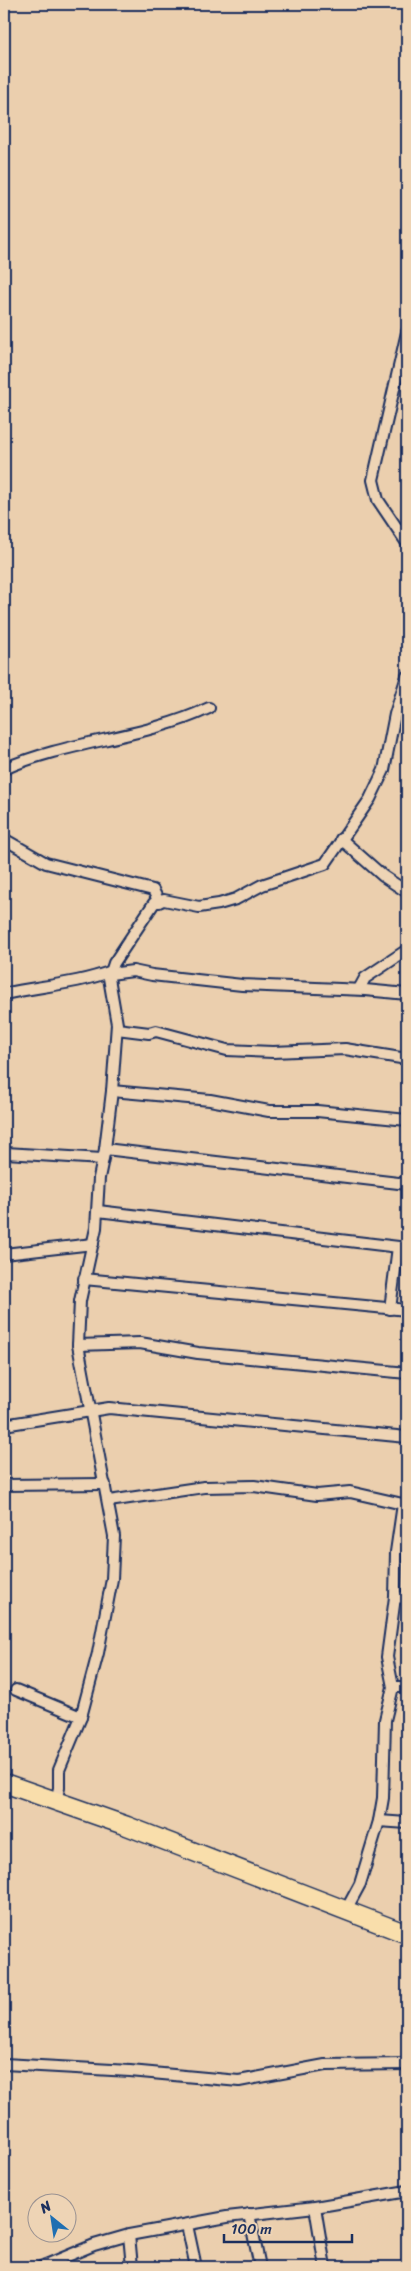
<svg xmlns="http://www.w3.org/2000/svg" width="411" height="2271" font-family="Sriracha,sans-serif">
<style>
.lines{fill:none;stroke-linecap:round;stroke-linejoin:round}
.street-casing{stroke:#1b2f5e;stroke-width:14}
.highway-casing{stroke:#1b2f5e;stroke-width:21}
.street{stroke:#eed4b5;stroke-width:10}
.highway{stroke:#f9deab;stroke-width:18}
</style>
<rect width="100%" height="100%" fill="#ebcfae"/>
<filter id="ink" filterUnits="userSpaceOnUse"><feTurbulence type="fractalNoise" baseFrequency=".02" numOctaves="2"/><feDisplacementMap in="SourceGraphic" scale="10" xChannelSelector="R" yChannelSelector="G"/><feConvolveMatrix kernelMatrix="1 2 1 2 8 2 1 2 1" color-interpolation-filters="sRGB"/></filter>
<g filter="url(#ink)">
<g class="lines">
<g class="street-casing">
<g id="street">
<path d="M407,332l-34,148 5,20 29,43"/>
<path d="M4,769c65,-29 140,-30 205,-61"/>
<path d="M4,839l42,24 107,27 6,12"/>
<path d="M341,839l42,37 24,16"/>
<path d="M110,974l23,-3 19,4 90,10 123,5 42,4"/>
<path d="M359,989l6,-11 42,-28"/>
<path d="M4,994c36,-8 73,-10 108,-23"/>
<path d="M117,1029l32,4 7,-2 71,19 46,2 72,-3 62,10"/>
<path d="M112,1091l98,9 59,11h48l90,9"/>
<path d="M105,1149l302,35"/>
<path d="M6,1153l96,6"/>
<path d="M98,1211l309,37"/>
<path d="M4,1254l89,-10"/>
<path d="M84,1279l323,31"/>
<path d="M390,1309l8,-62"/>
<path d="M78,1345l62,-2 58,10 209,20"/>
<path d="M4,1425l105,-17 298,29"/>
<path d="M4,1485l101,-1"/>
<path d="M109,1501l95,-14 50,-1 63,9 33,-3 57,13"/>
<path d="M395,1597l12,1"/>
<path d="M393,1687h14"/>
<path d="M16,1690l65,27"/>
<path d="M56,1802l3,-14v-18l22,-53 17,-64 14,-74 2,-43 -36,-191 2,-44 16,-73 3,-50 6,-29 7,-58 5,-67 -8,-46 5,-15 40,-60 10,-3 35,7 20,-3 17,-5 26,-14 63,-21 45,-65 14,-29 11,-56 12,-38"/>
<path d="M379,1821l28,2"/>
<path d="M346,1910l14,-26 19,-63 4,-23 2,-78 8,-33 -6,-30 8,-60 1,-45 7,-48"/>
<path d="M4,2064l126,7 109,10 86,-16 82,-1"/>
<path d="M315,2207l10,60"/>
<path d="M249,2214l11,53"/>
<path d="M187,2225l9,42"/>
<path d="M129,2235l3,32"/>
<path d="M41,2267l53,-22 35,-10 98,-18 88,-10 92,-16"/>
</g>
</g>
<g class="highway-casing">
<path id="highway" d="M4,1783l123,43 280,108"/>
</g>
<use href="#street" class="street"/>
<use href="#highway" class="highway"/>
</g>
</g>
<rect width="411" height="2271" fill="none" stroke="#eed4b5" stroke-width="20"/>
<rect x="10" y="10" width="391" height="2251" fill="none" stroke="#1b2f5e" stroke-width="2" filter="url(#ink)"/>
<g transform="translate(52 2218) rotate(330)"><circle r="24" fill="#eed4b5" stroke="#9a9292"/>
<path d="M0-4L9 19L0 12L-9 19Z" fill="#1f6fb2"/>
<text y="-8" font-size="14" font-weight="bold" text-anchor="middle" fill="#1b2f5e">N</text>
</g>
<path d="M224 2234v8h128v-8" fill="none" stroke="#1b2f5e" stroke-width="2.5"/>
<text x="231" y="2234" font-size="15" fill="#1b2f5e" stroke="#eed4b5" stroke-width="4" paint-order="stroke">100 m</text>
</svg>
